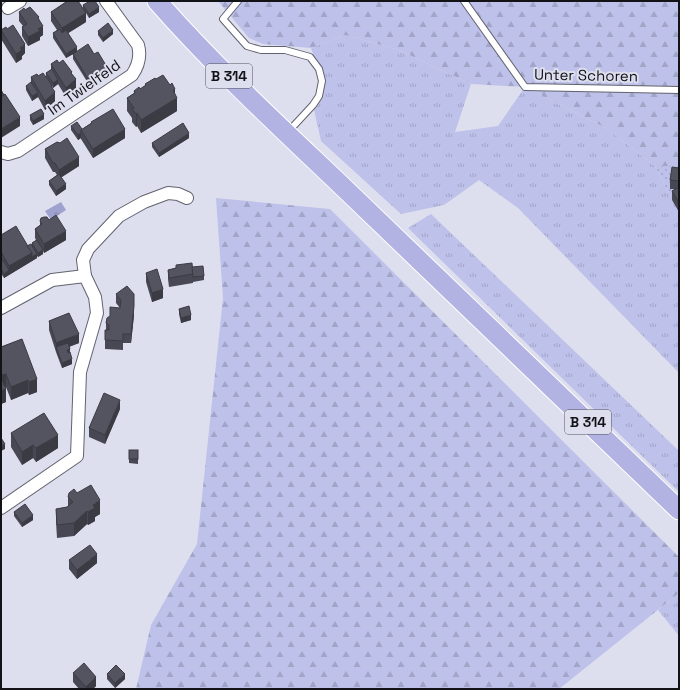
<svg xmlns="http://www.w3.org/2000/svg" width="680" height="690" font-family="'Space Grotesk',sans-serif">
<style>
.grass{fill:url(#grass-tufts)}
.forest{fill:url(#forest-firs)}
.park{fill:url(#park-dots)}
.water{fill:url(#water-ripples)}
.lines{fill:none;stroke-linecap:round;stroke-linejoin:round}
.service-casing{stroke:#61626e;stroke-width:8}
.minor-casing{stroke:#61626e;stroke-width:14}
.primary-casing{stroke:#fff;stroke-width:21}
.service{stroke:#fff;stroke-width:6}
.minor{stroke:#fff;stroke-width:12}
.primary{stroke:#b2b3e2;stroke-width:19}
.wall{fill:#474853}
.shaded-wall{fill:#3a3b43}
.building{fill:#535460;stroke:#3a3b43}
.labels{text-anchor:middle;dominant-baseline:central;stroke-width:4;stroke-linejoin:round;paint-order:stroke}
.shield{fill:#dedfee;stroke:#4f5058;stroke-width:1}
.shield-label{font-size:14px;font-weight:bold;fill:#121317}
.street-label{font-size:15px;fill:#121317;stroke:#dedfee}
</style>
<defs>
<pattern id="grass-tufts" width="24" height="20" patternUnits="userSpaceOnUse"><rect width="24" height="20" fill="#bec1e9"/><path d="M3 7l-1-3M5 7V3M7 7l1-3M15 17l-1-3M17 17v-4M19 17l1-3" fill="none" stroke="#a2a5c7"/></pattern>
<pattern id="forest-firs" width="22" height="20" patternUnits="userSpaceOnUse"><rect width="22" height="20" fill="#bec1e9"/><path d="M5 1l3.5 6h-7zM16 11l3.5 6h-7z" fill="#a2a5c7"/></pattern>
<pattern id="park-dots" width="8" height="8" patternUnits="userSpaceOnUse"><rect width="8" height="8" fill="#bec1e9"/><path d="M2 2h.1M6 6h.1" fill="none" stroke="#a2a5c7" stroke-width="1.8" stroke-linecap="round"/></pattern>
<pattern id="water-ripples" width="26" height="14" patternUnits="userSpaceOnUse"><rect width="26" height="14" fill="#9fa2ce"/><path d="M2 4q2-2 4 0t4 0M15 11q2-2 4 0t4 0" fill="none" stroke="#8083a6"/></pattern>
</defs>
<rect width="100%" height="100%" fill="#dedfee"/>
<g class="grass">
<path d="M345,35l54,15 72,34 -16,48 43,-6 27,-39 81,41 49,38 17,34 7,12v161l-161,-165 -39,-28 -35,25 -43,9 -80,-73 -8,-36 9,-24 -11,-33z"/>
<path d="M431,214l248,237v41l-271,-264z"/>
<path d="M679,593v43l-21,-26z"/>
</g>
<g class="forest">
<path d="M218,1h461v165h-24l-49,-38 -81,-41 -54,-3 -72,-34 -54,-15 -34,13 -48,-4 -14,-6z"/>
<path d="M216,198l114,11 349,348v36l-120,96h-423l15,-64 46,-81 26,-246z"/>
</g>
<path class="park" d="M655,166h24v46l-7,-12z"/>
<path class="water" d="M61,202l5,8 -15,10 -6,-9z"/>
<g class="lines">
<g class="service-casing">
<g id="service">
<path d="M238,1l-15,18 24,27 14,4h24l25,7 9,12 3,12 -3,15 -6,9 -25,27"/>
<path d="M464,1l61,86 154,3"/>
</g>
</g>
<g class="minor-casing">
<g id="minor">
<path d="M8,8l12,-7"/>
<path d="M1,152l7,2 10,-3 114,-76c7,-10 9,-19 6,-30l-32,-44"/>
<path d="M1,308l51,-28 33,-4"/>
<path d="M1,508l76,-52 3,-84 17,-59 -2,-16 -10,-21 -2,-16 5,-11 31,-33 25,-14 24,-9 10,1 9,4"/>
</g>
</g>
<g class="primary-casing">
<path id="primary" d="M157,1c57,65 121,124 184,184 112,109 226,216 338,325"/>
</g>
<use href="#service" class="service"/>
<use href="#minor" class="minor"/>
<use href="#primary" class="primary"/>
</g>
<g class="wall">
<path d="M65,1h13l5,8v-4l16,7 -10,6 -3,-5v9l-18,11 9,19 17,2 13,18 -19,11 -15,-24v-5l-7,4 -13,-20v-5l4,-3 -6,-9v-9l14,-9z"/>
<path d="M25,10l14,9 4,16 -3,2v3l-12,6 -6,-10v-9l1,-1 -4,-5v-9z"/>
<path d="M1,30l24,23 -3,3v3l-6,4 -15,-24z"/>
<path d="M98,31l15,3 -10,8 -5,-7z"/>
<path d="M59,63l13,11 4,14 -10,9 -8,-13 -5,4 -1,-3 3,16 -10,9 -7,-13 -6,4 -6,-11v-4l5,-3v-6l19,6 -4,-6v-4l5,-3v-6z"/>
<path d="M156,79l19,16 2,16 -36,22 -4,-7 -1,1 -4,-5v-4l-5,-7v-13l7,-5v-2l6,-2 5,-3v-2z"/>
<path d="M30,115l14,4 -11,6 -3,-5z"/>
<path d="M91,122l34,16 -32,20 -12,-19v-1l-3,2 -7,-10v-4l11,3 9,-6z"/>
<path d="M189,138l-30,19 -7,-10v-4z"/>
<path d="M45,149l34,17 -18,11 5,12 -10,7 -7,-11v-4l8,-6 -2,-3h-2l-8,-14z"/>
<path d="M679,168v44l-7,-12v-9l3,-2h-5v-9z"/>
<path d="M40,221l26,19 -22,13 -1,-2v3l-5,3 -1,-1v2l-33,20 -2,-3v3l-1,1v-44l26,11 5,-1v-2l4,-3 -1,-2v-9l5,-4z"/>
<path d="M176,265l16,2 12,9v4l-11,2v1l-24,4 -1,-8v-9l8,-2z"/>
<path d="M146,273l17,25 -11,4 -6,-20z"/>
<path d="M116,294l18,21 -3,28h-8v7l-18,-1v-19h1v-7l14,-15 -4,-5z"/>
<path d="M179,309l12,11 -10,3 -2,-9z"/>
<path d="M49,321l30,22 -10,4 3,17 -10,4 -6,-16 -7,-22z"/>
<path d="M22,339l15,53 -8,3 -1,-2 -17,7 -5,-13h-1l1,15 -5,2v-57z"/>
<path d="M120,409l-15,35 -16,-7v-9z"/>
<path d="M11,433l47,15 -22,14 -3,-4 -11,7 -11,-18z"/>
<path d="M129,450h9v14l-9,-1z"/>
<path d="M77,493l23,21 -5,3v4l-7,4 -1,-1 -13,12 -17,2 -1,-16v-13l11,-2 1,-1v-9z"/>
<path d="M14,512l19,8 -11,7 -8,-11z"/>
<path d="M69,560l28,3 -20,16 -8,-10z"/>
<path d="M73,673l23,13 -3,3h-14l-6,-7z"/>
<path d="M107,674l18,5 -10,9 -8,-9z"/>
</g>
<g class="shaded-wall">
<path d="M99,7v5l-10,6v-4z"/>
<path d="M86,13v9l-24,15v-9z"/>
<path d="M43,26v9l-3,2v3l-12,6v-9z"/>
<path d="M113,30v4l-10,8v-4z"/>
<path d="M25,44v9l-3,3v3l-6,4v-9l4,-6z"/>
<path d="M77,47v5l-11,6v-4z"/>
<path d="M107,67v5l-19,11v-4z"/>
<path d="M2,73v9l-1,1v-9z"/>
<path d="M76,79v9l-10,9v-9z"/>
<path d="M58,80v4l-5,4v-5z"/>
<path d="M175,89v10l2,-1v13l-36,22v-13l32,-30z"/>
<path d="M55,92v9l-10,9v-9z"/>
<path d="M38,93v4l-6,4v-5z"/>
<path d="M137,113v13l-1,1v-13z"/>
<path d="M44,114v5l-11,6v-4z"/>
<path d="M20,117v9l-19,12v-9z"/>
<path d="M125,129v9l-32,20v-9z"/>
<path d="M81,133v5l-3,2v-5z"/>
<path d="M189,133v5l-30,19v-4z"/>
<path d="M79,157v9l-20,13v-9z"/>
<path d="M66,184v5l-10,7v-5z"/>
<path d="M66,231v9l-22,13v-9z"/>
<path d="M43,250v4l-5,3v-4z"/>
<path d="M32,253l5,1v4l-33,20v-4l5,-4v-4z"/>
<path d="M1,274h1v4l-1,1z"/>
<path d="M163,289v9l-11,4v-9z"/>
<path d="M134,306v9l-3,28v-9z"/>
<path d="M191,315v5l-10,3v-5z"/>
<path d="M79,334v9l-22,8 -1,-4v5v-9z"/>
<path d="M70,349v4l-3,1v-4z"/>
<path d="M72,359v5l-10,4v-5z"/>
<path d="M6,374v13l-5,1v-13z"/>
<path d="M37,379v13l-8,3v-13z"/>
<path d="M28,380v13l-17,7v-13z"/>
<path d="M6,389v13l-5,2v-13z"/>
<path d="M120,400v9l-15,35v-9z"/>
<path d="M58,435v13l-22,14v-14z"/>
<path d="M5,444v5l-4,2v-5z"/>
<path d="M33,445v13l-11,7v-13z"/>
<path d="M100,500v14l-5,3v4l-7,4v-13l5,-7z"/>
<path d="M87,511v13l-13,12v-13z"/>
<path d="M33,515v5l-11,7v-4z"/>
<path d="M97,554v9l-20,16v-9z"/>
<path d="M125,674v5l-10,9v-5z"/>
<path d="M96,677v9l-3,3h-7v-2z"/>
</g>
<g class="building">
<path d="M66,1h12l8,12 -24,15 -11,-16 15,-10z"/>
<path d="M90,1h5l4,6 -10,7 -6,-9z"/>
<path d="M30,7l9,10 -1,1 5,8 -5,3 2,2 -12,6 -6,-10 5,-3 -8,-12 5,-4 1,2z"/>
<path d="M108,23l5,7 -10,8 -5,-7z"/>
<path d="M13,25l12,19 -5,4 2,2 -6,4 -15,-24 5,-3 1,2z"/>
<path d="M60,29l2,4 4,-3 11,17 -11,7 -13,-21z"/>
<path d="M88,44l6,10 4,-2 9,15 -19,12 -15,-25z"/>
<path d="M57,60l2,3 4,-3 9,12 -1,1 5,6 -10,9 -15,-24z"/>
<path d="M52,69l6,11 -5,3 -7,-10z"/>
<path d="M43,73l9,12 -1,1 4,6 -10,9 -14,-24 6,-3 1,2z"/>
<path d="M163,75l7,10 2,-2 3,6 -2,1 4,8 -36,22 -4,-7 -1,1 -4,-5 2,-1 -7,-10 8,-5 -1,-2 5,-4 1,2 6,-4 -1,-1 10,-6 1,1z"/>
<path d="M31,82l7,11 -6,3 -6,-10z"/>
<path d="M1,90l3,5 -3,2z"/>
<path d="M5,94l15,23 -19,12v-32z"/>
<path d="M41,109l3,5 -11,7 -3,-6z"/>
<path d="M113,109l12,20 -32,20 -12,-19 11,-7 -1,-1z"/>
<path d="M77,122l5,7 -1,1v3l-3,2 -7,-9z"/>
<path d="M183,123l6,10 -30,20 -7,-10z"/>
<path d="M67,138l12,19 -20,13 -4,-7h-2l-8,-14 12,-7 3,1z"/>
<path d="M672,167l7,1v13l-9,-1z"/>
<path d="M59,174l7,10 -10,7 -7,-10z"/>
<path d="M679,187v16l-7,-12z"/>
<path d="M56,215l10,16 -22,13 -9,-15 7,-5 -2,-3 1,-3 3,-1h3l2,3z"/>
<path d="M16,226l16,27 -23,13 -8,-14v-17z"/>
<path d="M37,240l6,10 -5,3 -6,-10z"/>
<path d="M31,244l6,10 -5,3v-4l-5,-7z"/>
<path d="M3,260l6,10 -5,4 -3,-6v-7z"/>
<path d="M192,263l1,11 -24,4 -1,-8 8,-2v-3z"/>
<path d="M203,266l1,10 -11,1 -1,-10z"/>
<path d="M157,269l6,20 -11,4 -6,-20z"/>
<path d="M127,286l7,8v12l-3,28h-8v7l-18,-1v-10h4v-5l-3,-2 1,-5 3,-2v-9l10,1 1,-8 -5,-6z"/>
<path d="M189,306l2,9 -10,3 -2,-9z"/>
<path d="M69,313l10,21 -23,9 -7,-22z"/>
<path d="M22,339l15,40 -8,3 -1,-2 -17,7 -5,-13 -5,1v-12l1,-1 -1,-2v-13z"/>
<path d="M68,343l2,6 -3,1 1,3 2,-1 2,7 -10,4 -6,-16z"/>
<path d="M1,378l5,11 -5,2z"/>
<path d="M104,393l16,7 -15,35 -16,-7z"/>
<path d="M44,413l14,22 -22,13 -3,-3 -11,7 -11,-19z"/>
<path d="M1,438l4,6 -4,2z"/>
<rect x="129" y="450" width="9" height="9"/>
<path d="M91,485l9,15 -7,5 2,3 -7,4 -1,-1 -13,12 -17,2 -1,-16 11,-2 6,-5 -5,-5 1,-4 5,-4 3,4z"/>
<path d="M25,504l8,11 -11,8 -8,-11z"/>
<path d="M90,545l7,9 -20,16 -8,-10z"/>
<path d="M84,663l12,14 -10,10 -13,-14z"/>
<path d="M116,665l9,9 -10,9 -8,-9z"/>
</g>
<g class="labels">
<g class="shield">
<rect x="206" y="64" width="46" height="24" rx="3"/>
<rect x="565" y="410" width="46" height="24" rx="3"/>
</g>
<g class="shield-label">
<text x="229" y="76">B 314</text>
<text x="588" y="422">B 314</text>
</g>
<g class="street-label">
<text transform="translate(586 75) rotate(1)">Unter Schoren</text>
<text transform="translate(84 87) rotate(-35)">Im Twielfeld</text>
</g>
</g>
<rect width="680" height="690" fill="none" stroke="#121317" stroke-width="4"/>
</svg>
